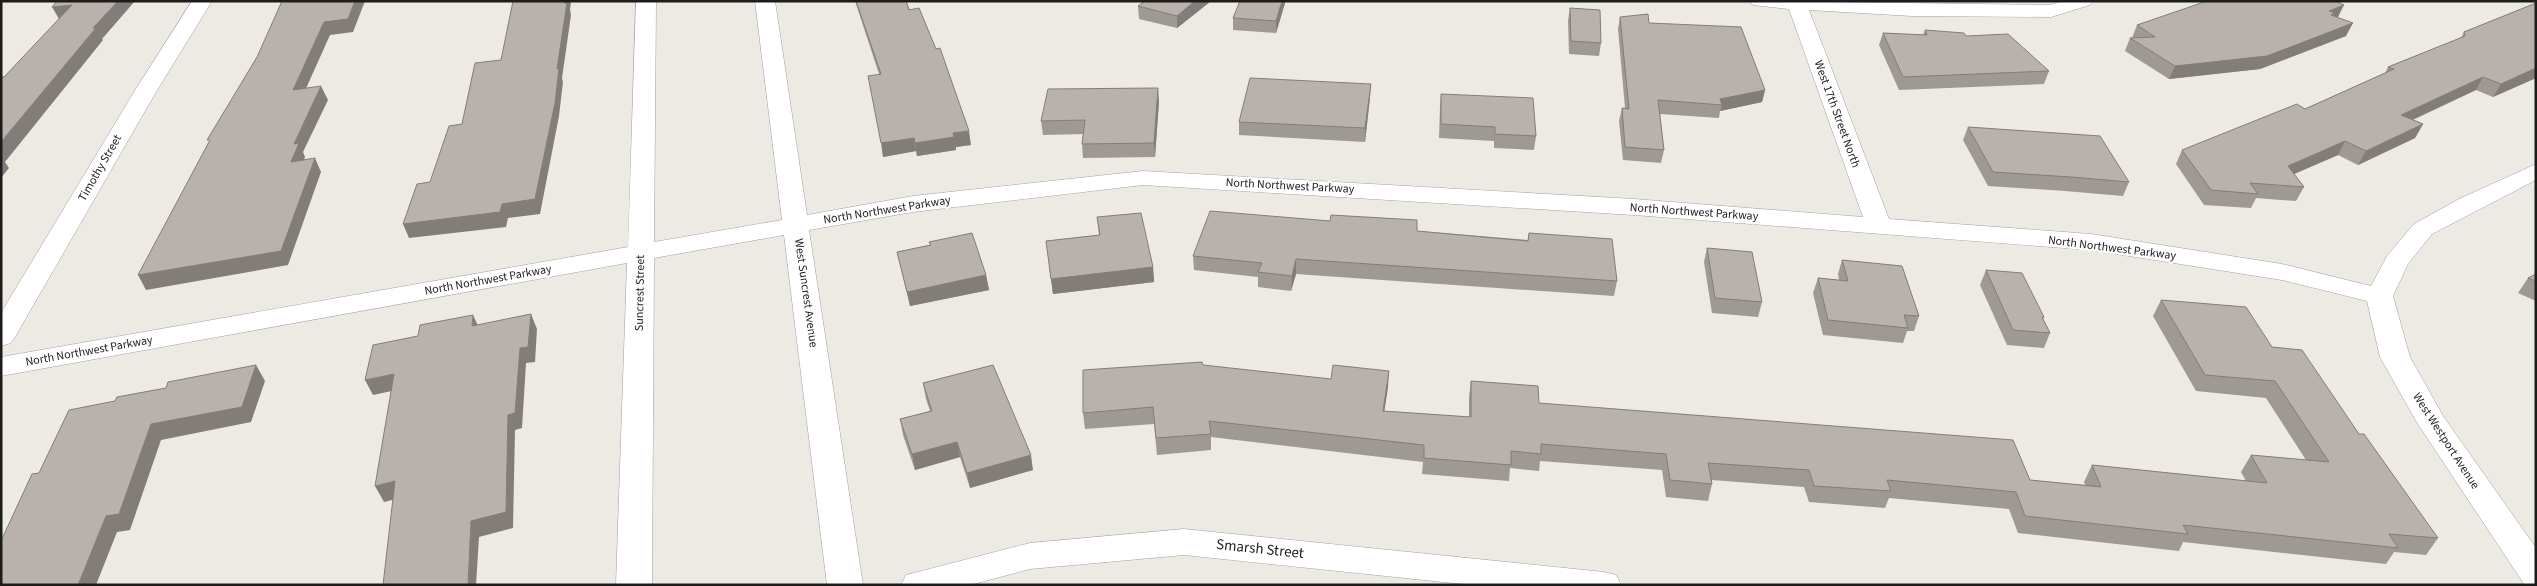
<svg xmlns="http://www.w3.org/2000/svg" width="2537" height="586" font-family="'Source Sans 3',sans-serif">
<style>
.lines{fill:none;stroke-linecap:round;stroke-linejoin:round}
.minor-casing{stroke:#a0a0a0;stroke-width:1}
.minor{fill:#fff;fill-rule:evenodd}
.wall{fill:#9f9994}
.shaded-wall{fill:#827d78}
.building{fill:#b9b2ac;stroke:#827d78}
.labels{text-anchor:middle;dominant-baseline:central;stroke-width:4.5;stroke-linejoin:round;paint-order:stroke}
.street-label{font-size:12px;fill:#1c1c1c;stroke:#fff}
.near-street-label{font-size:15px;fill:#1c1c1c;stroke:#fff}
</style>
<rect width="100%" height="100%" fill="#ede9e3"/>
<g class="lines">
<g class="minor-casing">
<g id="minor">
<path d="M192,1h20l-56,91 -141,245 -4,6 -10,3v-33l133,-221z"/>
<path d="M636,1h20l-2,241 128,-22 -27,-219h20l32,214 106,-19 230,-25 491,28 229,18 -74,-208 -36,-4 -3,-4 300,4 12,-4h31l-3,4 -39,12 -139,-1 -103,-6 80,209 202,15 191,30 89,22 16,-30 27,-32 45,-25 77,-35v16l-104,54 -24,30 -15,32 17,61 33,59 93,132v37l-12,-1 -108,-163 -36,-64 -13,-56 -85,-21 -191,-30 -457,-35 -491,-30 -230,27 -104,18 54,355h-36l-43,-350 -130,23 -2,327h-36l11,-322 -626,113v-19l627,-110z"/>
<path d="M1184,529l420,43 12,3 5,10h-149l-288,-30 -154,14 -60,16h-69l5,-10 124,-32z"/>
</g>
</g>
<use href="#minor" class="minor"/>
</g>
<g class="wall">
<path d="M855,1h51l65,144 -15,2v3l-39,6 -1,-5 -33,6 -4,-83z"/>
<path d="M1145,1h66l-34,27 -38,-9 -1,-13z"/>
<path d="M1285,3l-9,30 -43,-3v-12z"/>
<path d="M2536,3v75l-43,19 -17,-7 -63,30 10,4 -8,14 -57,27 -20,-10 -44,19 10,13 -8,14 -40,-3 -5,10 -47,-3 -28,-41 6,-14 123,-41 80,-36 3,-6 73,-29 3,-6z"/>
<path d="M1570,8l31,35 -2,13 -30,-2 -1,-33z"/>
<path d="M1620,17l29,6 116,67 -3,12 -42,9 -1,7 -59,-4 4,36 -3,13 -38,-3 -4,-39 3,-13h3l-7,-79z"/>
<path d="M2338,18l8,18 -86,33 -91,10 -44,-28 5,-13h2l5,-13z"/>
<path d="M1925,30l41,6 83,35 -5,13 -145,6 -20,-45 4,-12 40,2z"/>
<path d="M1441,94l95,42 -2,14 -40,-2v-7l-55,-3 1,-31z"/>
<path d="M1370,97l-5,45 -126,-7v-13z"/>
<path d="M1159,101l-4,56 -72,1 -1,-14 1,-10 -40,1 -2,-14z"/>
<path d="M1968,127l161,55 -6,14 -58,-5 -77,-5 -25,-46z"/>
<path d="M1097,217l56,50 1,15 -101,12 -7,-53 53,-6z"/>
<path d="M1417,231l111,9 1,-7 88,48 -3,15 -318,-22 -5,17 -33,-4v-10l-64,-7 -1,-14z"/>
<path d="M929,242l57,33 3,15 -79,16 -13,-54 33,-7z"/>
<path d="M1707,248l55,54 -4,15 -46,-4 -8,-51z"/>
<path d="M1842,260l77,56 -5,15h-7l-4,12 -80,-8 -10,-42 5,-15 21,2 -1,-6z"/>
<path d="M1986,270l58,47 -1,2 7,14 -6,15 -37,-3 -27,-60z"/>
<path d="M2536,274v27l-18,-8 10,-15z"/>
<path d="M2161,300l111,47 87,87 79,104 -12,17 -32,-3 -8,12 -203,-22 -4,9 -161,-18 -9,-24 -120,-11 -4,10 -76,-6 -5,-15 -92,-7v4l-4,17 -42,-4 -4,-27 -122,-9 -1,10 -29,-3 -1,13 -87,-7 1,-12 -212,-25v13l-54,5 -3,-31 -69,5 -2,-16 120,-48 185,22 -4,24 85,6v-20l2,-16 68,22 491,77 55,5 -1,-3 8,-17 154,16 -5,-9 10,-17 55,5 -40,-62 -70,-7 -43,-75z"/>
<path d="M923,383l110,87 -63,18 -10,-31 -45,13 -12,-35 -3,-16 30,-8 -4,-12z"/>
</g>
<g class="shaded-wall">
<path d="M118,1h17l-33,38 1,1 -98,122 4,6 -8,10v-36l92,-114z"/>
<path d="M355,1h10l-12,31 -23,3 -31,69 -6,-14 31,-68z"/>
<path d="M565,1h6l-1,9 1,5 -9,63 1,4 -4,34 -19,98 -32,4 -2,9 -97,11 -6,-14 99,-20 55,-135z"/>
<path d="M1195,1h16l-34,27v-12z"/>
<path d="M1282,1h3v2l-9,30v-12z"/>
<path d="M72,5l-13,14 -7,-12z"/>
<path d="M2344,5l-6,12 -6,3 -3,-9z"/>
<path d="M2353,23l-7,13 -86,33 -91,10 6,-13z"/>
<path d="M2536,68v10l-43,19 8,-13z"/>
<path d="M2483,77l-7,13 -82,38 7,-13z"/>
<path d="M1371,84l-1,13 -5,45v-14z"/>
<path d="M321,86l7,14 -25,52 2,5 -7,19 -7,-14 3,-18z"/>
<path d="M1158,88l1,13 -4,56 -1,-14z"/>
<path d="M1765,90l-3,12 -42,9 2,-6 -2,-6z"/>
<path d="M2423,124l-8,14 -57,27 8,-14z"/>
<path d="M969,131l2,14 -15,2v3l-39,6 -2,-13 38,-10z"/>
<path d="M914,138l2,13 -33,6 -2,-14z"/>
<path d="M2345,141l-7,14 -58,25 8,-14z"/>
<path d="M315,158l6,14 -33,93 -142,25 -8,-15z"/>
<path d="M1296,259v15l-5,17 1,-15z"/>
<path d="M1153,267l1,15 -101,12 -2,-15z"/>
<path d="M986,275l3,15 -79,16 -3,-14z"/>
<path d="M531,314l6,15 -2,33 -9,1 -4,65 -7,2 -2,98 -34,9 -3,48h-8l3,-64 37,-106 12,-67z"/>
<path d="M473,315l7,15 -8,-4z"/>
<path d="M256,365l9,16 -14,41 -90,18 -31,90 -13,2 -21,53h-18l28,-69 45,-92z"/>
<path d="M1389,371l-1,16 -6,40 1,-16z"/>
<path d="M394,374l7,15 -28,6 -8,-15z"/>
<path d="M957,442l3,15 -45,13 -3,-16z"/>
<path d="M1031,455l2,15 -63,18 -3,-15z"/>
<path d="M395,481l9,16 -20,5 -9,-16z"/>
</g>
<g class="building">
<path d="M57,1h61l-25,27h3l-95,114v-65h3l68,-72 -20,2z"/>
<path d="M282,1h73l-7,18 -24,3 -31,68 28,-4 -27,58 5,-1 -8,19 24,-4 -34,93 -143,24 72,-135h-3l50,-83z"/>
<path d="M513,1h52l-1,2h3l-10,66 2,-1 -4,35 -20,96 -33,5 -2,8 -97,12 14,-40 13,-2 19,-56 13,-2 13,-61 26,-3z"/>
<path d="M856,1h50l3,9 10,-2 17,41 4,-1 29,83 -16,2 1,4 -39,6 -1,-5 -33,5 -13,-67 13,-2z"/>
<path d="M1145,1h50l-18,15 -39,-10z"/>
<path d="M1240,1h42l-6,20 -43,-3z"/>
<path d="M2207,1h128l9,4 -15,6 6,2 -4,2 22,8 -86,33 -92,10 -45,-28 25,-1 -18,-12z"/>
<path d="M2536,3v65l-35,16 -18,-7 -82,38 22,9 -57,27 -21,-10 -57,25 16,21 -54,-4 8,11 -47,-4 -29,-40 115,-46 8,5 89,-40 -6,-2 77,-31 -1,-4z"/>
<path d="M1570,8l30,2 1,33 -30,-2z"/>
<path d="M1648,14l1,9 92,4 24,63 -45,9 2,6 -64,-5 6,50 -39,-3 -3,-39 7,1 -9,-92z"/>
<path d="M1925,30l39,3 2,3 42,-2 41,37 -146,6 -20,-44 44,2z"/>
<path d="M1250,78l121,6 -6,44 -126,-6z"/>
<path d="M1158,88l-4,55 -72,1 3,-24 -44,1 7,-32z"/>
<path d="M1441,94l92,4 3,38 -41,-2v-7l-54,-3z"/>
<path d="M1968,127l132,9 29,46 -58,-5 -78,-5z"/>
<path d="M1210,211l120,10 1,-6 86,5v11l111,10 1,-8 83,6 5,42 -321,-22 -4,17 -34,-4 4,-9 -69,-7z"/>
<path d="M1141,213l12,54 -102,12 -5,-38 54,-6 -3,-18z"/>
<path d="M972,233l14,42 -79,17 -10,-40 34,-7 -2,-3z"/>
<path d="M1707,248l45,4 10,50 -47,-4z"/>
<path d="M1842,260l60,6 17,50 -15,-1 4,13 -80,-8 -10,-42 30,3z"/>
<path d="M1986,270l36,3 22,44h-2l8,16 -37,-3z"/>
<path d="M2536,274v7l-8,-3z"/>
<path d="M2161,300l85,7 26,40 30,3 57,84h5l74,104 -49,-4 9,14 -215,-23 5,9 -163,-18 -9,-24 -129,-12 4,11 -77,-5 -5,-16 -101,-7 4,21 -42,-4 -4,-26 -125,-10v10l-30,-3v14l-87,-7v-13l-215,-24 2,13 -55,4 -3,-31 -70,6v-43l119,-8 1,3 128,14 2,-14 56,6 -6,40 88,6v-36l67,5 1,17 474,37 17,40 71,7 -9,-22 175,18 -16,-28 78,7 -54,-81 -70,-6z"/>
<path d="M531,314l-3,33 -8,1 -5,65 -7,2 -2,97 -35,9 -3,64h-85l12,-104 -20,5 19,-112 -29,6 8,-35 45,-9 2,-11 53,-10 -1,11z"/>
<path d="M256,365l-14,42 -91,17 -32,90 -13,2 -28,69h-77v-44l31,-67 7,-1 30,-63 46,-9 2,-4 49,-9 2,-6z"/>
<path d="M993,365l38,90 -64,18 -10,-31 -45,12 -12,-35 32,-8 -9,-28z"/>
</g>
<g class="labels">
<g class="street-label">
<text transform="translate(1837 114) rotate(70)">West 17th Street North</text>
<text transform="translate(100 168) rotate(-60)">Timothy Street</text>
<text transform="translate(1290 186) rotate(3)">North Northwest Parkway</text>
<text transform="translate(887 210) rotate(-9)">North Northwest Parkway</text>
<text transform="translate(1694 212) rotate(4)">North Northwest Parkway</text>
<text transform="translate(2112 248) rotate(7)">North Northwest Parkway</text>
<text transform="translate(488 280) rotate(-10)">North Northwest Parkway</text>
<text transform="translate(640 293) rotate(-89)">Suncrest Street</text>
<text transform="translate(806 293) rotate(82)">West Suncrest Avenue</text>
<text transform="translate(89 351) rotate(-10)">North Northwest Parkway</text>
<text transform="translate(2446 441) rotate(57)">West Westport Avenue</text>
</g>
<g class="near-street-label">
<text transform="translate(1260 549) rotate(6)">Smarsh Street</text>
</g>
</g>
<rect width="2537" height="586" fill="none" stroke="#1c1c1c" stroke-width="5"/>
</svg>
